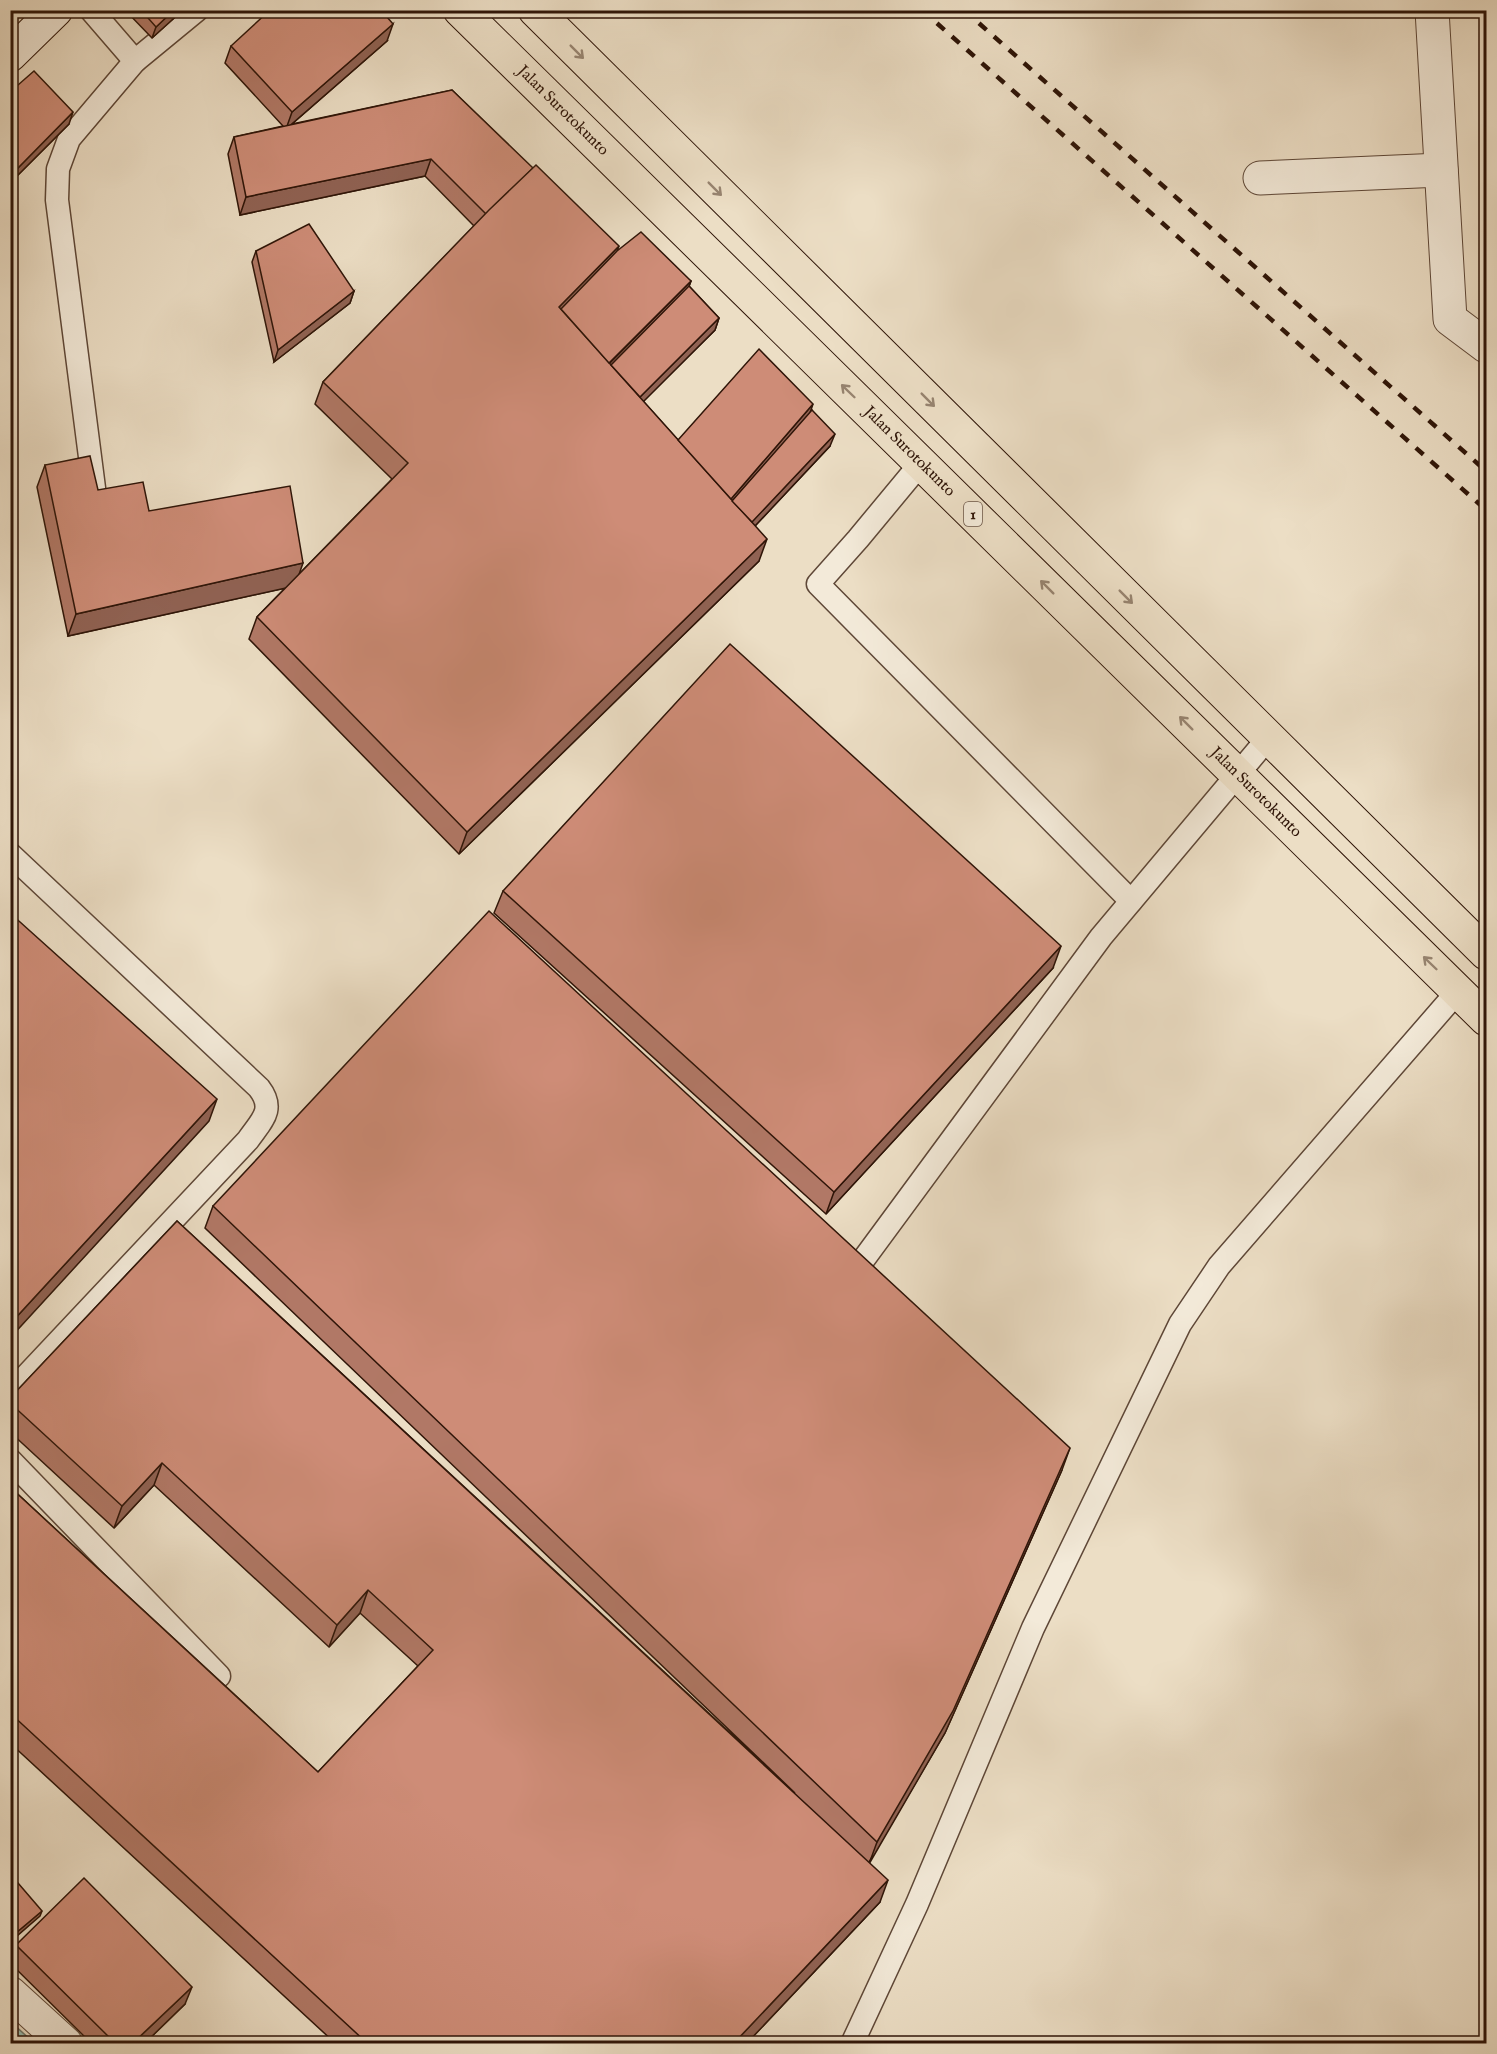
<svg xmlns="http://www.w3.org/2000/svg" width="1497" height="2054" font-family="'IM FELL English',serif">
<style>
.water{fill:#99bcaf;stroke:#6f796c;stroke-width:1.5}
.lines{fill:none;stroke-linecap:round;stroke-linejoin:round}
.lane-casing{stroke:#5e4737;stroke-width:25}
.street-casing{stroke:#5e4737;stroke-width:35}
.secondary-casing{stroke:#2f1508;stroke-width:35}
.primary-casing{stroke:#2f1508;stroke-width:35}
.lane{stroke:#f3ead9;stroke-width:22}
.street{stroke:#f3ead9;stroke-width:33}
.secondary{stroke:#f3ead9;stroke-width:33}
.primary{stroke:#ecdec5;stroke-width:33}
.rail{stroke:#2f1508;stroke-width:4.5;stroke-dasharray:10 10;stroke-linecap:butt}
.wall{fill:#b17866;stroke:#2f1508;stroke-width:1.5}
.shaded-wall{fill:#906253;stroke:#2f1508;stroke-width:1.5}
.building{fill:#ce8c77;stroke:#2f1508;stroke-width:1.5}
.oneway{stroke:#978470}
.labels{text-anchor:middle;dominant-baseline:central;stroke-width:6;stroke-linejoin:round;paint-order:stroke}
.shield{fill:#f3ead9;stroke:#6a5547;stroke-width:1.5}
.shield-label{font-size:15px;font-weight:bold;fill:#2f1508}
.street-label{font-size:16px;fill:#2f1508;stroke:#f3ead9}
</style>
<rect width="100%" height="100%" fill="#ecdec5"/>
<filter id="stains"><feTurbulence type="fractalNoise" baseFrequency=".00333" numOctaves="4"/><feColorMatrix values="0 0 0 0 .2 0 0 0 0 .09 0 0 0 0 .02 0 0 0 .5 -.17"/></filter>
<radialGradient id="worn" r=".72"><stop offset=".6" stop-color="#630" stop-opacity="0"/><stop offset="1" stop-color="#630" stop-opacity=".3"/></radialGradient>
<path class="water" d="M11,2022l23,21h-23z"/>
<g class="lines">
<g class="lane-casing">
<g id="lane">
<path d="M91,10l44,51"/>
<path d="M921,463l-63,76 -40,45 313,317"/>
<path d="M94,488l-37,-288 1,-31 11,-30 66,-78 62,-51"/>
<path d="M10,854l249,234c17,22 2,33 -11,52l-238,253"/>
<path d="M855,1271l246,-334 168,-200"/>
<path d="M10,1460l209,216"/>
<path d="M852,2044l65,-140 116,-276 147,-304 39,-58 239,-275"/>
</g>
</g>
<g class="street-casing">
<g id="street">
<path d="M1432,10l18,309 36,27"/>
<path d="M1260,178l181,-8"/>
<path d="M10,1993l56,51"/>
</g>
</g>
<g class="secondary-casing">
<path id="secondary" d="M10,55l46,-45"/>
</g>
<g class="primary-casing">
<g id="primary">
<path id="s1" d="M460,10l1026,1009"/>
<path d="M535,10l951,943"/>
</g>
</g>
<use href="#lane" class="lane"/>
<use href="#street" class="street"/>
<use href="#secondary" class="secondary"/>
<use href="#primary" class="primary"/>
<g class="rail">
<path d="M922,10l564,500"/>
<path d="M964,10l522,461"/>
</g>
</g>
<g class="wall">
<path d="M125,10h58l-31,28z"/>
<path d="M387,41l-95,83 160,-34 165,161 74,30 -2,5 30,32 -4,12 -72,71 35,39 134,-30 18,36 -75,80 4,35 -300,293 -210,-215 8,-22 28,-29 -217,48 -31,-149 8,-22 53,25 202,83 92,-94 -77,-75 8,-22 151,-156 -49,-50 -185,39 -12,-61 6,-17 49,-11 -58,-63 6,-17z"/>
<path d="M10,92l59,32 -57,57 -2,-2z"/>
<path d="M256,251l98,40 -4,12 -76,59 -22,-100z"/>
<path d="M503,891l550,77 -227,246 -332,-301z"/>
<path d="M213,1206l849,264 -117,263 -76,129 11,40 -133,141h-412l-325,-300v-256l308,285 100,-106 -58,-53 -31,34 -175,-162 -40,43 -104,-96v-34l167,-177 618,572 -590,-565z"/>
<path d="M16,1945l169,59 -40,39h-54l-81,-80v-3z"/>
</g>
<g class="shaded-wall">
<path d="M174,10h9l-31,28 4,-11z"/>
<path d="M393,24l-6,17 -101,88 6,-17z"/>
<path d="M73,112l-4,12 -57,57 5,-12z"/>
<path d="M431,159l-6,17 -185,39 6,-18z"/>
<path d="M619,246l-8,23 -48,49 -4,-11z"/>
<path d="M691,281l-6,17 -77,77 -1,-9z"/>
<path d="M354,291l-4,12 -76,59 4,-12z"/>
<path d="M719,318l-4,12 -86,86 4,-12z"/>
<path d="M813,404l-6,18 -78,89 -1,-9z"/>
<path d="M835,434l-5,12 -89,95 4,-12z"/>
<path d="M767,539l-8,22 -300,293 8,-22z"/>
<path d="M303,563l-8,23 -227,50 8,-22z"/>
<path d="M1061,946l-8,22 -227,246 8,-22z"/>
<path d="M217,1099l-8,22 -199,217v-14z"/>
<path d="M1070,1448l-8,22 -117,263 -76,131 8,-22z"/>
<path d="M162,1463l-8,22 -40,43 8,-22z"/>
<path d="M368,1590l-8,23 -31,34 8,-22z"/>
<path d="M888,1880l-8,22 -133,141h-13z"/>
<path d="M42,1911l-2,5 -30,26v-4z"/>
<path d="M192,1987l-7,17 -40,39h-12z"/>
</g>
<g class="building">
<path d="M141,10h33l-18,17z"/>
<path d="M270,10h111l12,14 -101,88 -61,-66z"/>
<path d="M34,71l39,41 -56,57 -7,-7v-70z"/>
<path d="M452,90l81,78 -47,46 -55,-55 -185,38 -12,-60z"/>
<path d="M536,165l83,81 -60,61 208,232 -300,293 -210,-215 151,-154 -85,-81 166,-172z"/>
<path d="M309,224l45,67 -76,59 -22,-99z"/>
<path d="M641,232l50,49 -82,82 -48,-54 56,-58z"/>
<path d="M689,286l30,32 -79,79 -29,-32z"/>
<path d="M759,349l54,55 -82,95 -53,-59z"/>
<path d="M812,410l23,24 -83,88 -20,-21z"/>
<path d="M90,456l8,34 45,-8 6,29 141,-25 13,77 -227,51 -31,-149z"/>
<path d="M730,644l331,302 -227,246 -331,-301z"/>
<path d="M489,911l581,537 -117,263 -76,131 -664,-636z"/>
<path d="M10,913l207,186 -207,225z"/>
<path d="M177,1221l711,659 -154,163h-367l-357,-330v-226l308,285 115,-122 -65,-60 -31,35 -175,-162 -40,43 -112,-103v-5z"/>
<path d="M84,1878l108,109 -59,56h-18l-99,-98z"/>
<path d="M18,1883l24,28 -32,27v-48z"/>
</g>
<defs><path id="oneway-shaft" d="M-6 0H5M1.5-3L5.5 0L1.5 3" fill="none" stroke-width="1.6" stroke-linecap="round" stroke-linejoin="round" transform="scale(1.5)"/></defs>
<g class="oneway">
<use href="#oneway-shaft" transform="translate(577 52) rotate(45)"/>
<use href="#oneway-shaft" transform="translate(715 189) rotate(45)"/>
<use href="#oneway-shaft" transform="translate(848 391) rotate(-136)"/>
<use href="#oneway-shaft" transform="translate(928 400) rotate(45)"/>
<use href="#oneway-shaft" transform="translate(1047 587) rotate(-135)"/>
<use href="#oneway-shaft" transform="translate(1126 597) rotate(45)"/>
<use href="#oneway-shaft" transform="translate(1186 723) rotate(-135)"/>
<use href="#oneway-shaft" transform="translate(1430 963) rotate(-136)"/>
</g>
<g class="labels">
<rect class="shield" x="964" y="502" width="18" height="24" rx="4.5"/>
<g class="shield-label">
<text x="973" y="514">1</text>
</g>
<g class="street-label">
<text stroke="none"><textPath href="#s1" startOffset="144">Jalan Surotokunto</textPath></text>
<text stroke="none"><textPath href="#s1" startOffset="630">Jalan Surotokunto</textPath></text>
<text stroke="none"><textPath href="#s1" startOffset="1116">Jalan Surotokunto</textPath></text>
</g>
</g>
<rect width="1497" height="2054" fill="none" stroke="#ecdec5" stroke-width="36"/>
<rect x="12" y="12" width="1473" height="2030" fill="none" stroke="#2f1508" stroke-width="3"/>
<rect x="18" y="18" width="1461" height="2018" fill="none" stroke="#2f1508" stroke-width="1.5"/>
<rect width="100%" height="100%" filter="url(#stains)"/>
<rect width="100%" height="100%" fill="url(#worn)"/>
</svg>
